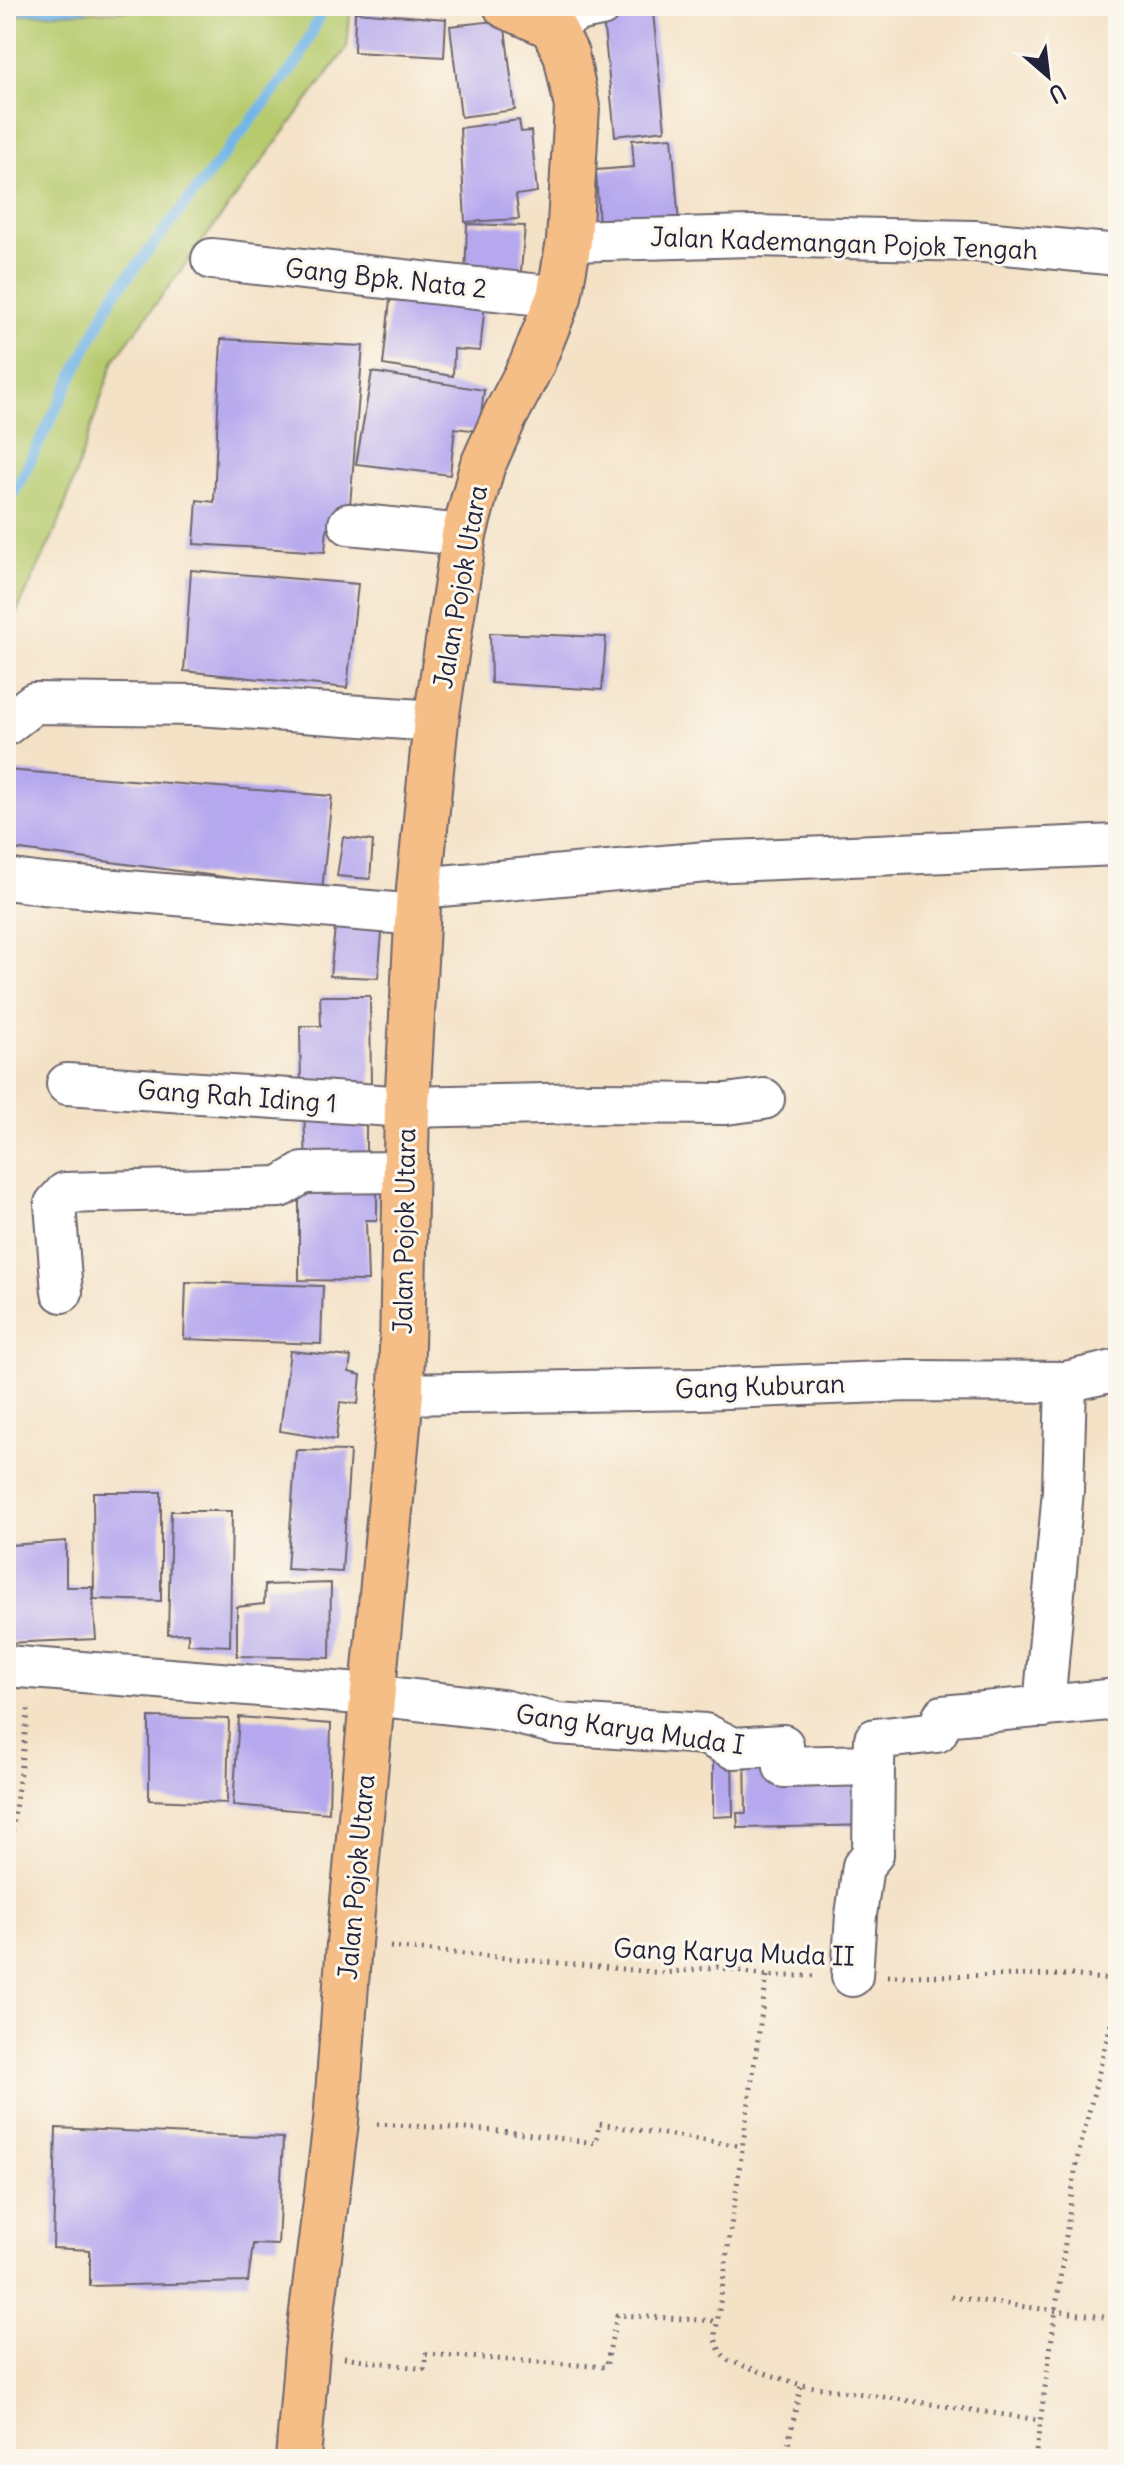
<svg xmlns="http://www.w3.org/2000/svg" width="1124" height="2465" font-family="Delius,sans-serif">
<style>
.green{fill:#b7cb6e;stroke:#6c7654;stroke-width:2}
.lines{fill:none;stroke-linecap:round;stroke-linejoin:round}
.stream{stroke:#73b6e8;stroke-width:11}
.building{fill:#b5a8ee}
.minor-casing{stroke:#6c656c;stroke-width:44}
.major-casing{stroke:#6c656c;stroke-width:48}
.path{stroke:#6c656c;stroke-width:5;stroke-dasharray:2 6;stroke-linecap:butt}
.minor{stroke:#fff;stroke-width:40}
.major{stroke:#f6be87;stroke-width:44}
.labels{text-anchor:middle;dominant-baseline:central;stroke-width:6;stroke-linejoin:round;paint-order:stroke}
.street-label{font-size:26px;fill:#22223b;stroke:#fbf7ec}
</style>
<rect width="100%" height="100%" fill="#fbf7ec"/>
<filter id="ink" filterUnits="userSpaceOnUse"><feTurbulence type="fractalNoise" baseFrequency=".0125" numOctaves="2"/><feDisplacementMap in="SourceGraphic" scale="16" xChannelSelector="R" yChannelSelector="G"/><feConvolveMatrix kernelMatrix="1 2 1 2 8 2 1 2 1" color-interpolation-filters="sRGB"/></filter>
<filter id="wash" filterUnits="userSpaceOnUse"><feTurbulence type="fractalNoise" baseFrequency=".006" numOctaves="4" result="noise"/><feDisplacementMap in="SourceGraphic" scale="32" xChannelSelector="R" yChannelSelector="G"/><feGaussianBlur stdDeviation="1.8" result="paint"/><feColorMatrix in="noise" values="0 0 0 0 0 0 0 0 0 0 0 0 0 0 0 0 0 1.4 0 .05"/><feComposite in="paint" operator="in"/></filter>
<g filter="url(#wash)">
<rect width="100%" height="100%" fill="#f4e2c7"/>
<path class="green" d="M246,6h105l-4,42 -233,312 -55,163 -53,112v-620z"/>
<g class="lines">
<g class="stream">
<path d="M6,9l77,-3"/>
<path d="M6,499l8,-6 99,-197 185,-235 22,-45v-10"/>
</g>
</g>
<g id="blocks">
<g class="building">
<path d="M355,12l91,7 -2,38 -90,-5z"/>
<path d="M653,13l12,117 -50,6 -12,-117z"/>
<path d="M504,20l11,90 -54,7 -11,-91z"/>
<path d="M519,120l2,12 10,-1 6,61 -21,3 3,24 -54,3 -5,-94z"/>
<path d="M672,137l7,86 -80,4 -3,-57 38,-3 -2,-27z"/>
<path d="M467,224l58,2 -5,56 -55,-2z"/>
<path d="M390,300l95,3 -5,48 -26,-2 -1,27 -70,-11z"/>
<path d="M221,339l142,7 -15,184 -21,-2 -2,24 -131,-8 3,-44 17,2z"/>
<path d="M372,372l112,18 -5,41 -24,-3 -5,47 -94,-11z"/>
<path d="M191,570l167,14 -11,104 -163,-17z"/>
<path d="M490,633l116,4 -4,53 -111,-7z"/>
<path d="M6,770l326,26 -10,94 -316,-42z"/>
<path d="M343,837l30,4 -3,38 -33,-3z"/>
<path d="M336,918l47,4 -5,56 -48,-2z"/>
<path d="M320,996h50l1,89 -70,2 -1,-61h21z"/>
<path d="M304,1106h62v59l-60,2z"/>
<path d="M299,1177h78v43h-11l2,61 -69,-1z"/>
<path d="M186,1282l137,4 -2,58 -137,-5z"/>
<path d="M290,1351l61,6 -2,15 12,3 -3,29 -18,-2 -4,38 -56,-9z"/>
<path d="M296,1450l54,1 -8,121 -55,-3z"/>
<path d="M93,1492h68v109l-67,-2z"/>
<path d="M171,1511h61l-2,135 -42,-2v-11l-20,1z"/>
<path d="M66,1541v46h26l4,52 -90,4 4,-98z"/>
<path d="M331,1583l-1,75 -93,-2v-49l27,-3 1,-19z"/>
<path d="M149,1717l80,2 -2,84 -78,-3z"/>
<path d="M239,1717l92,7 -2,89 -96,-8z"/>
<path d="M745,1752l126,17 1,56 -134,3 -1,-15h9z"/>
<path d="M713,1754h19l1,62 -20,1z"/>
<path d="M56,2128l227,10 -5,107 -25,-1 -5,38 -158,4v-36l-37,-2z"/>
</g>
</g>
</g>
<g filter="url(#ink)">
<use href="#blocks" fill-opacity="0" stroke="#6c656c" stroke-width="2"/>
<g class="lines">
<g class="minor-casing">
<g id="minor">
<path d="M552,26l25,-15 24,-5"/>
<path d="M569,241l182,-5 223,5 144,14"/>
<path d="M212,259l347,38"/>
<path d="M349,524l115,11"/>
<path d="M6,725l28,-22 163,2 239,16"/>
<path d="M6,879l37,5 375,31"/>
<path d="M419,888l288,-26 411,-17"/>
<path d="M67,1084l340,23 182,-4 137,1 38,-5"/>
<path d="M62,1292l-7,-88 10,-11 215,-6 23,-14 102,-1"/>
<path d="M401,1394l299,-5 209,-8 157,1 52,-12"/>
<path d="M6,1666l366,29 130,15 55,14 148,10 28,14 50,-3 1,22 90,-2 1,-26 62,-7 6,-16 175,-17"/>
<path d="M1044,1707l19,-217 3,-108"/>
<path d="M852,1976l4,-61 7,-49 10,-12 1,-89"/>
</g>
</g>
<g class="major-casing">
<path id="major" d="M298,2459l9,-108 29,-229 13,-179 52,-549 6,-287 12,-219 17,-167 28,-186 18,-68 23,-51 27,-52 27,-67 10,-56 8,-134 -11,-53 -14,-28 -46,-20"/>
</g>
<g class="path">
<path d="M6,1878l23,-174"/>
<path d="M390,1947l274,26 53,-6 50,9h46"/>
<path d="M767,1976l-52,362 5,14 9,9 72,24 239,35"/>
<path d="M887,1976l185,-1 46,6"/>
<path d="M377,2124l123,7 96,12 3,-19 143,22"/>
<path d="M951,2297l167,22"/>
<path d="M344,2357l80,12 2,-15 180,13 11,-52 101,6"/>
<path d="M785,2459l16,-74"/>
<path d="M1035,2459l41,-295 42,-169"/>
</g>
<use href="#minor" class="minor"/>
<use href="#major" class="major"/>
</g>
</g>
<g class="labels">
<g class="street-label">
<text transform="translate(844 243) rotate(2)">Jalan Kademangan Pojok Tengah</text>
<text transform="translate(386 278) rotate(6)">Gang Bpk. Nata 2</text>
<text transform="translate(460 587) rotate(-80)">Jalan Pojok Utara</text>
<text transform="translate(237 1096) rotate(4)">Gang Rah Iding 1</text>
<text transform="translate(404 1231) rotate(-89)">Jalan Pojok Utara</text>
<text transform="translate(760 1386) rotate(-2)">Gang Kuburan</text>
<text transform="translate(630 1729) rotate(8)">Gang Karya Muda I</text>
<text transform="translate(356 1877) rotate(-85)">Jalan Pojok Utara</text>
<text transform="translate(734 1952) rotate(2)">Gang Karya Muda II</text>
</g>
</g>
<rect width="1124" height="2465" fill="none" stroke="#fbf7ec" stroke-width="32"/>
<g transform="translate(1048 76) rotate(152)" stroke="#fbf7ec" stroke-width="6" paint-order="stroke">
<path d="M0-6L14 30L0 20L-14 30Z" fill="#22223b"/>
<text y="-12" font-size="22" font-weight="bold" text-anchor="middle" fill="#22223b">U</text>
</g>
</svg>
